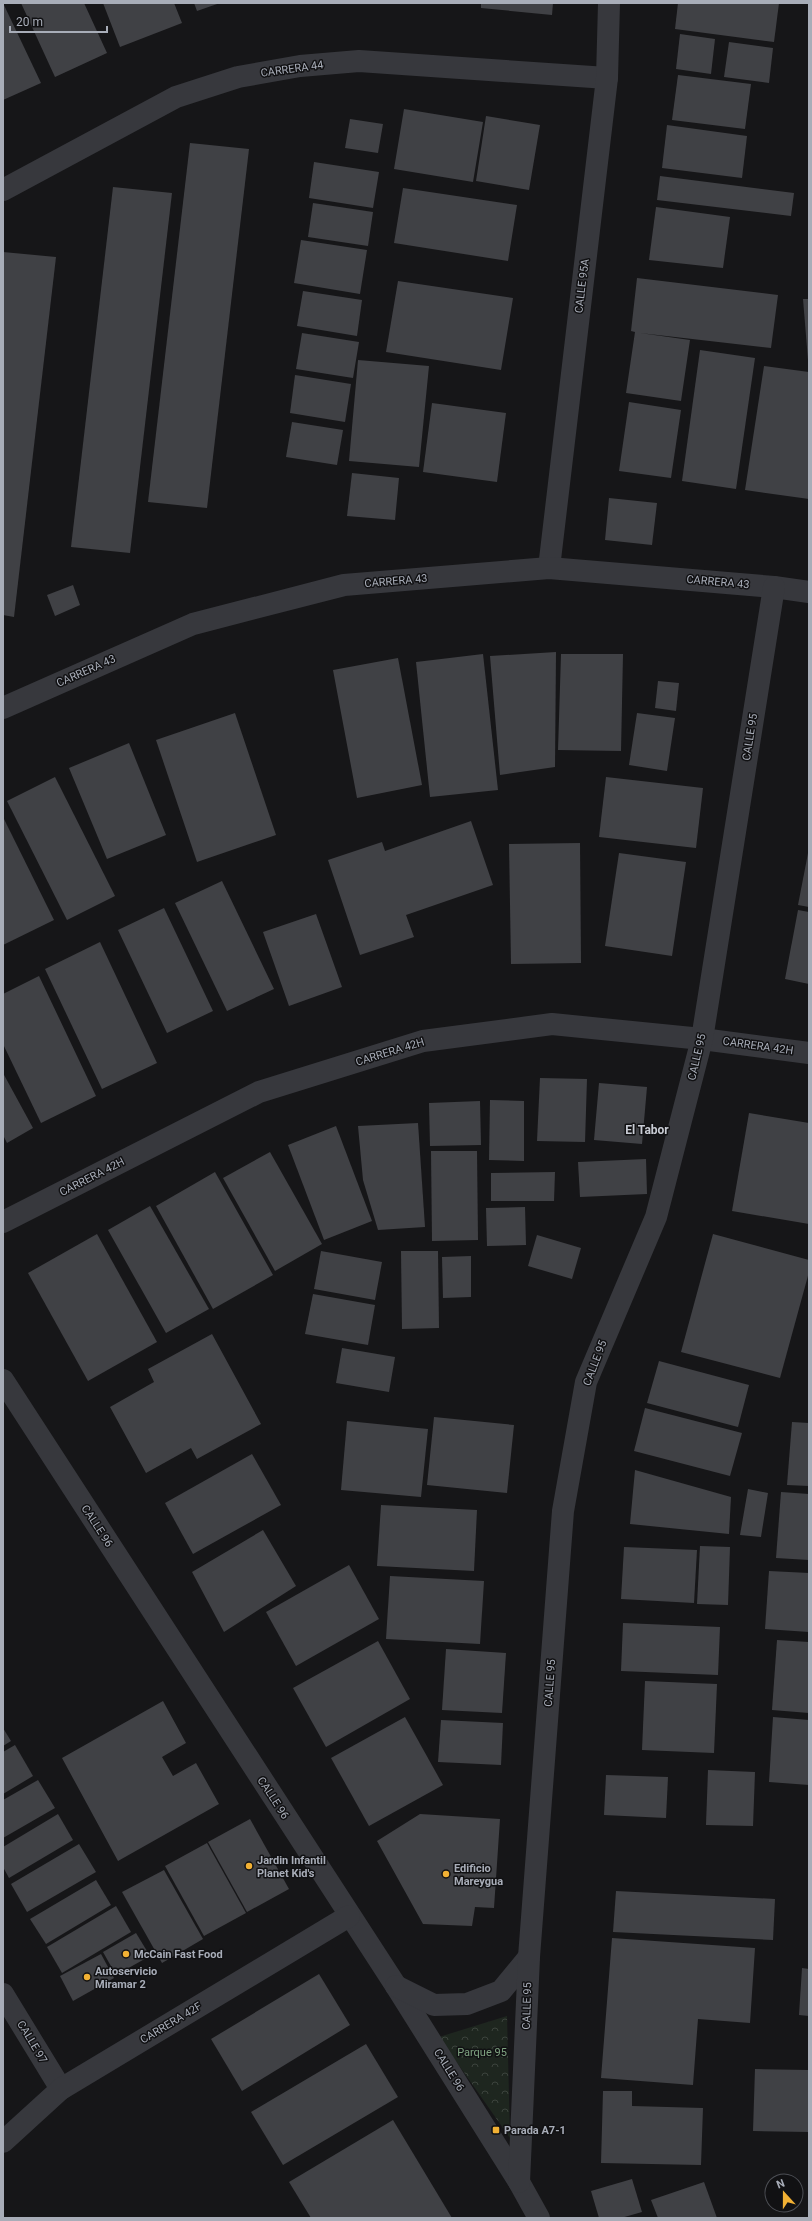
<svg xmlns="http://www.w3.org/2000/svg" width="812" height="2221" font-family="Roboto,sans-serif">
<style>
.forest{fill:url(#forest-crowns)}
.building{fill:#404145}
.lines{fill:none;stroke-linecap:round;stroke-linejoin:round}
.minor{stroke:#37383d;stroke-width:22}
.poi-dot{fill:#f2b134;stroke:#111113;stroke-width:1.5}
.labels{text-anchor:middle;dominant-baseline:central;stroke-width:3;stroke-linejoin:round;paint-order:stroke}
.street-label{font-size:11px;fill:#a8adb8;stroke:#111113}
.poi-label{font-size:11px;font-weight:bold;fill:#a8adb8;stroke:#111113;text-anchor:start}
.park-label{font-size:11px;fill:#7fa381;stroke:#111113}
.neighbourhood-label{font-size:12px;font-weight:bold;fill:#c9ccd4;stroke:#111113}
</style>
<defs>
<pattern id="forest-crowns" width="20" height="18" patternUnits="userSpaceOnUse"><rect width="20" height="18" fill="#1e261f"/><path d="M2 6a3 3 0 1 1 6 0M12 15a3 3 0 1 1 6 0" fill="none" stroke="#3c433d"/></pattern>
</defs>
<rect width="100%" height="100%" fill="#161618"/>
<path class="forest" d="M507,2016l3,122 -71,-101z"/>
<g class="building">
<path d="M3,3l38,80 -38,17z"/>
<path d="M21,3h63l23,50 -52,24z"/>
<path d="M103,3h71l8,20 -62,24z"/>
<path d="M194,3h26l-23,8z"/>
<path d="M481,3h72l-1,12 -71,-7z"/>
<path d="M678,3h101l-5,39 -99,-13z"/>
<path d="M680,34l35,5 -4,35 -35,-5z"/>
<path d="M729,42l44,6 -4,35 -45,-6z"/>
<path d="M678,75l73,9 -6,45 -73,-9z"/>
<path d="M404,109l79,13 -10,60 -79,-13z"/>
<path d="M486,116l54,9 -11,65 -53,-9z"/>
<path d="M350,119l33,5 -5,29 -33,-5z"/>
<path d="M667,125l80,11 -5,42 -80,-10z"/>
<path d="M190,143l59,6 -42,359 -59,-6z"/>
<path d="M314,162l65,10 -6,36 -64,-10z"/>
<path d="M660,176l134,17 -3,23 -134,-16z"/>
<path d="M113,187l59,6 -42,360 -59,-6z"/>
<path d="M403,188l114,17 -9,56 -114,-18z"/>
<path d="M313,203l60,9 -5,34 -60,-9z"/>
<path d="M656,207l74,10 -7,51 -74,-8z"/>
<path d="M301,240l66,10 -7,44 -66,-11z"/>
<path d="M3,252l53,5 -42,360 -11,-2z"/>
<path d="M637,278l141,17 -7,53 -131,-15 50,7 -9,61 -55,-8 9,-61 -4,-1z"/>
<path d="M398,281l115,17 -12,72 -115,-18z"/>
<path d="M303,291l59,9 -5,36 -60,-10z"/>
<path d="M803,299h6v61h-1z"/>
<path d="M302,333l57,9 -6,36 -57,-9z"/>
<path d="M700,350l55,8 -19,131 -54,-8z"/>
<path d="M358,360l71,6 -10,101 -70,-6z"/>
<path d="M764,366l45,6v127l-64,-9z"/>
<path d="M295,375l56,9 -6,38 -55,-9z"/>
<path d="M629,402l52,8 -10,68 -52,-7z"/>
<path d="M432,403l74,10 -9,69 -74,-10z"/>
<path d="M292,422l51,8 -6,35 -51,-8z"/>
<path d="M352,473l47,5 -4,42 -48,-4z"/>
<path d="M609,498l48,5 -5,42 -47,-5z"/>
<path d="M73,585l7,20 -25,11 -8,-21z"/>
<path d="M556,652l-1,115 -55,8 -10,-119z"/>
<path d="M483,654l15,136 -68,7 -14,-135z"/>
<path d="M561,654h62l-2,97 -63,-1z"/>
<path d="M398,658l24,127 -65,13 -24,-128z"/>
<path d="M658,681l21,2 -3,28 -21,-3z"/>
<path d="M235,713l41,122 -79,27 -41,-122z"/>
<path d="M637,713l38,5 -8,53 -38,-6z"/>
<path d="M129,743l37,92 -59,24 -38,-91z"/>
<path d="M55,777l60,119 -48,24 -60,-119z"/>
<path d="M606,777l97,11 -7,60 -97,-11z"/>
<path d="M3,817l51,103 -51,25z"/>
<path d="M471,821l22,64 -87,30 8,22 -54,18 -32,-95 54,-18 3,9z"/>
<path d="M580,843l1,120 -70,1 -2,-120z"/>
<path d="M809,848v59l-11,-2z"/>
<path d="M619,853l67,9 -14,94 -67,-10z"/>
<path d="M222,881l52,108 -47,22 -52,-108z"/>
<path d="M164,908l49,103 -46,22 -49,-103z"/>
<path d="M798,910l11,2v72l-24,-5z"/>
<path d="M316,914l26,73 -53,19 -26,-74z"/>
<path d="M100,942l57,121 -55,26 -57,-120z"/>
<path d="M39,976l57,120 -55,27 -38,-79v-50z"/>
<path d="M3,1073l30,55 -26,15 -4,-8z"/>
<path d="M540,1078l47,1 -2,63 -48,-1z"/>
<path d="M599,1083l48,4 -5,57 -48,-4z"/>
<path d="M490,1100l34,1v60l-35,-1z"/>
<path d="M480,1101l1,44 -51,1 -1,-43z"/>
<path d="M749,1113l60,10v101l-77,-13z"/>
<path d="M418,1123l7,104 -47,3 -15,-50 -5,-54z"/>
<path d="M336,1126l36,95 -48,19 -36,-95z"/>
<path d="M431,1151h46l1,89 -46,1z"/>
<path d="M270,1152l52,92 -47,27 -52,-93z"/>
<path d="M646,1159l1,35 -67,3 -2,-35z"/>
<path d="M215,1172l58,103 -60,34 -57,-103z"/>
<path d="M555,1172l-1,29h-63v-28z"/>
<path d="M150,1206l59,103 -43,24 -58,-103z"/>
<path d="M525,1207l1,38 -39,1 -1,-38z"/>
<path d="M97,1234l60,108 -69,39 -60,-108z"/>
<path d="M713,1234l96,26v12l-29,106 -99,-26z"/>
<path d="M537,1235l44,13 -9,31 -44,-13z"/>
<path d="M321,1251l61,11 -7,38 -61,-11z"/>
<path d="M401,1251h37l1,77 -37,1z"/>
<path d="M471,1256v41l-28,1 -1,-41z"/>
<path d="M313,1294l62,11 -7,40 -63,-11z"/>
<path d="M212,1334l49,90 -64,35 -6,-11 -45,25 -36,-66 44,-25 -6,-13z"/>
<path d="M342,1348l53,9 -6,35 -53,-9z"/>
<path d="M659,1361l90,24 -11,42 -91,-24z"/>
<path d="M645,1408l97,25 -12,43 -96,-25z"/>
<path d="M434,1417l80,8 -7,68 -80,-8z"/>
<path d="M347,1421l81,8 -7,68 -80,-7z"/>
<path d="M792,1422l17,1v63l-22,-1z"/>
<path d="M252,1454l29,51 -88,49 -28,-51z"/>
<path d="M635,1470l96,27 -2,37 -99,-10z"/>
<path d="M748,1489l20,4 -7,44 -21,-2z"/>
<path d="M781,1492l28,2v66l-33,-2z"/>
<path d="M381,1505l96,5 -3,61 -97,-5z"/>
<path d="M263,1530l33,56 -72,46 -32,-60z"/>
<path d="M700,1546l30,1 -2,58 -31,-1z"/>
<path d="M624,1547l73,3 -3,53 -73,-4z"/>
<path d="M349,1565l30,54 -83,47 -30,-54z"/>
<path d="M769,1571l40,2v59l-44,-3z"/>
<path d="M390,1576l94,5 -4,63 -94,-5z"/>
<path d="M623,1623l97,4 -2,48 -97,-4z"/>
<path d="M777,1640l32,2v71l-37,-3z"/>
<path d="M378,1641l32,58 -84,48 -33,-59z"/>
<path d="M446,1649l60,4 -4,60 -60,-3z"/>
<path d="M645,1681l72,3 -3,69 -72,-3z"/>
<path d="M163,1701l23,42 -24,14 11,19 23,-13 23,41 -101,57 -56,-103z"/>
<path d="M405,1717l38,68 -74,41 -38,-68z"/>
<path d="M773,1717l36,3v65l-40,-3z"/>
<path d="M441,1720l62,3 -2,42 -63,-3z"/>
<path d="M3,1728l8,13 -8,5z"/>
<path d="M15,1745l18,31 -30,18v-42z"/>
<path d="M708,1770l47,2 -2,54 -47,-1z"/>
<path d="M606,1775l62,2 -2,41 -62,-3z"/>
<path d="M38,1780l17,28 -52,30v-38z"/>
<path d="M58,1814l15,26 -64,38 -6,-11v-20z"/>
<path d="M420,1814l80,5 -6,89 -19,-1 -3,19 -49,-2 -46,-83z"/>
<path d="M250,1819l39,70 -42,23 -39,-70z"/>
<path d="M207,1843l39,70 -42,23 -39,-70z"/>
<path d="M79,1844l17,28 -69,40 -16,-28z"/>
<path d="M164,1870l39,69 -41,24 -40,-71z"/>
<path d="M96,1880l15,25 -65,39 -16,-25z"/>
<path d="M616,1891l159,8 -2,41 -160,-8z"/>
<path d="M116,1906l15,26 -69,41 -15,-26z"/>
<path d="M136,1933l14,23 -34,19 -13,-23z"/>
<path d="M612,1938l143,10 -5,75 -52,-4 -5,66 -92,-7z"/>
<path d="M101,1954l13,24 -41,23 -13,-25z"/>
<path d="M802,1968l7,1v47l-10,-1z"/>
<path d="M319,1974l31,51 -108,66 -31,-52z"/>
<path d="M366,2044l32,53 -115,68 -32,-53z"/>
<path d="M755,2069l54,1v62l-56,-1z"/>
<path d="M603,2091h29v15l71,2 -2,57 -100,-2z"/>
<path d="M393,2120l59,98h-141l-22,-36z"/>
<path d="M632,2179l10,33 -21,6h-22l-8,-27z"/>
<path d="M704,2182l13,36h-59l-7,-18z"/>
</g>
<g class="lines">
<g class="minor">
<path d="M3,190l173,-93 62,-20 62,-11 59,-5 248,17"/>
<path d="M549,568l58,-490 2,-75"/>
<path d="M3,708l190,-84 151,-39 205,-17 225,19 35,5"/>
<path d="M3,1222l256,-130 164,-51 129,-17 150,15 107,14"/>
<path d="M3,1380l393,606 123,196 20,36"/>
<path d="M396,1986l38,19 33,-1 34,-13 28,-34"/>
<path d="M3,1994l58,95"/>
<path d="M3,2142l58,-53 288,-173"/>
<path d="M519,2182l10,-225 34,-446 23,-129 70,-165 46,-178 72,-452"/>
</g>
</g>
<g class="poi-dot">
<circle cx="249" cy="1866" r="4"/>
<circle cx="446" cy="1874" r="4"/>
<circle cx="126" cy="1954" r="4"/>
<circle cx="87" cy="1977" r="4"/>
<rect x="492" y="2126" width="8" height="8" rx="2"/>
</g>
<g class="labels">
<g class="street-label">
<text transform="translate(292 69) rotate(-8)">CARRERA 44</text>
<text transform="translate(582 286) rotate(-83)">CALLE 95A</text>
<text transform="translate(396 581) rotate(-5)">CARRERA 43</text>
<text transform="translate(718 582) rotate(5)">CARRERA 43</text>
<text transform="translate(86 671) rotate(-24)">CARRERA 43</text>
<text transform="translate(750 737) rotate(-81)">CALLE 95</text>
<text transform="translate(758 1046) rotate(8)">CARRERA 42H</text>
<text transform="translate(390 1052) rotate(-17)">CARRERA 42H</text>
<text transform="translate(697 1057) rotate(-77)">CALLE 95</text>
<text transform="translate(92 1177) rotate(-27)">CARRERA 42H</text>
<text transform="translate(595 1363) rotate(-69)">CALLE 95</text>
<text transform="translate(97 1526) rotate(57)">CALLE 96</text>
<text transform="translate(550 1683) rotate(-86)">CALLE 95</text>
<text transform="translate(273 1798) rotate(57)">CALLE 96</text>
<text transform="translate(527 2006) rotate(-88)">CALLE 95</text>
<text transform="translate(171 2023) rotate(-31)">CARRERA 42F</text>
<text transform="translate(32 2042) rotate(59)">CALLE 97</text>
<text transform="translate(449 2070) rotate(58)">CALLE 96</text>
</g>
<g class="poi-label">
<text x="257" y="1860">Jardin Infantil<tspan x="257" dy="13">Planet Kid's</tspan></text>
<text x="454" y="1868">Edificio<tspan x="454" dy="13">Mareygua</tspan></text>
<text x="134" y="1954">McCain Fast Food</text>
<text x="95" y="1971">Autoservicio<tspan x="95" dy="13">Miramar 2</tspan></text>
<text x="504" y="2130">Parada A7-1</text>
</g>
<g class="park-label">
<text x="482" y="2052">Parque 95</text>
</g>
<g class="neighbourhood-label">
<text x="647" y="1130">El Tabor</text>
</g>
</g>
<rect width="812" height="2221" fill="none" stroke="#a8adb8" stroke-width="8"/>
<g transform="translate(784 2193) rotate(339)"><circle r="19" fill="#111113" stroke="#4d4f55"/>
<path d="M0-3L7 15L0 10L-7 15Z" fill="#f2b134"/>
<text y="-6" font-size="11" font-weight="bold" text-anchor="middle" fill="#a8adb8">N</text>
</g>
<path d="M10 26v6h97v-6" fill="none" stroke="#a8adb8" stroke-width="2"/>
<text x="16" y="26" font-size="12" fill="#a8adb8" stroke="#111113" stroke-width="3" paint-order="stroke">20 m</text>
</svg>
